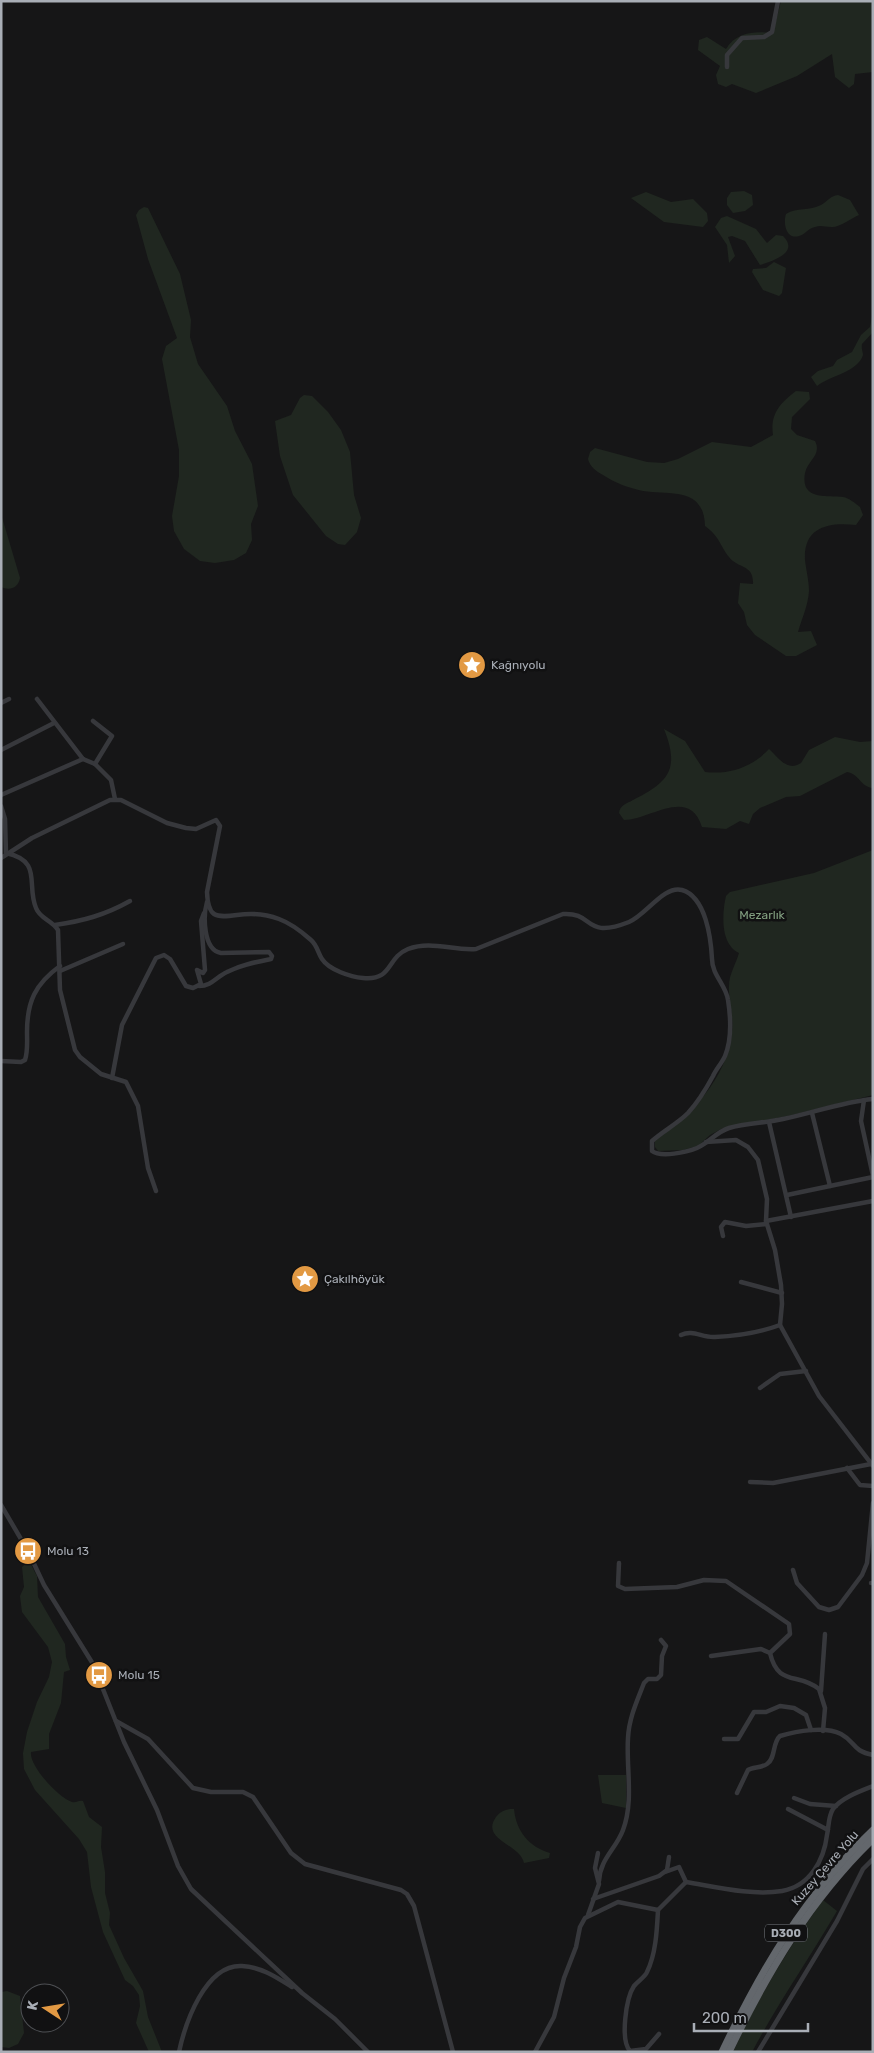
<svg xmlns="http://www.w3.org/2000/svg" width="874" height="2053" font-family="Rubik,sans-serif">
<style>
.green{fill:#202720}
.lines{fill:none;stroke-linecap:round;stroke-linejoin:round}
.minor{stroke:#37383c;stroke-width:4.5}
.highway{stroke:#63676c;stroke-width:7}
.labels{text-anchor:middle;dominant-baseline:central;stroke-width:5;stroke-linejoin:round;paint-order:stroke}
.shield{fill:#111112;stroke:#7b7f85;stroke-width:1}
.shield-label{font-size:11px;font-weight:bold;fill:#a9aeb6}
.poi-label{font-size:12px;fill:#a9aeb6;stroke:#111112;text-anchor:start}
.park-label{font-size:12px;fill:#83a081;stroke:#111112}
.street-label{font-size:12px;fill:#a9aeb6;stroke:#111112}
</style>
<rect width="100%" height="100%" fill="#161617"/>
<g class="green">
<path d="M781,1h92v71l-18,2 -1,10 -5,4 -14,-11 -3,-23 -35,22 -41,17 -24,-9 -6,3 -8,-3 -2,-9 4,-9 -22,-16 1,-10 8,-3 19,12c10,-17 29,-18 47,-16z"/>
<path d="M744,191l8,4 1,10 -8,6 -12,2 -6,-8v-7l4,-6z"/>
<path d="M646,192l25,10 22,-3 14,14 1,8 -5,6 -39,-5 -33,-24z"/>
<path d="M838,195l12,5 9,15c-7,3 -20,13 -28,12 -6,0 -10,-2 -16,0 -7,1 -10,8 -16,9 -13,4 -16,-13 -13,-22 11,-7 24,-3 35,-9 7,-4 9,-9 17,-10z"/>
<path d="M144,207l4,1 32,66 11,46 -1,17 8,27 29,42 8,25 17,33 6,42 -7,18 1,16 -6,13 -12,7 -19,3 -15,-2 -16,-12 -10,-18 -2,-15 7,-40v-26l-17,-91 4,-13 11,-8 -29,-79 -12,-44 3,-5z"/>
<path d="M727,216l29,13 11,14 9,-8 7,1c17,17 -11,25 -23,29l-15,-24 -13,-5 -4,1 7,19 -6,7 -2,-18 -12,-18 6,-9z"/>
<path d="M774,262l12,6 -4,25 -3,3 -16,-6 -11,-18 1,-3 13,-1z"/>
<path d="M873,311v21l-11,12c-1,4 1,8 1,11 -5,17 -34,21 -46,31l-6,-9 7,-6 15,-5 4,-6 15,-8 9,-17 9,-8z"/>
<path d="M796,391l13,1 1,7 -18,18 -1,12 6,6 18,6c7,14 -7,19 -10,32 -5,28 22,22 38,24 6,1 12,6 17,10l3,8 -7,10c-26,-3 -53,1 -51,35 1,10 4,20 4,31 -1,15 -7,27 -11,41l13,-1 6,14 -21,11h-10l-31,-21 -8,-10 -3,-13 -6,-9 2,-20 13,1c1,-20 -15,-15 -24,-27 -10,-13 -9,-20 -24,-31 -1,-39 -34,-31 -62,-35 -14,-3 -28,-8 -40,-16 -7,-4 -13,-8 -15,-16l2,-7 5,-4 52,14 17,1 14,-4 34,-17 39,5 22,-12c-3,-21 7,-32 23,-44z"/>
<path d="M304,395l8,1 16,16 13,18 9,22 4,43 7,23 -4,14 -12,13 -7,-1 -12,-8 -33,-41 -13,-39 -5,-35 16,-6 9,-17z"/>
<path d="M1,514l19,64c-2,10 -10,13 -19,9z"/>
<path d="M664,729l21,12 20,31c25,3 47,-5 64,-23 10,9 18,23 32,14l8,-13 26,-13 25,5 13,-1v47c-13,-1 -13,-14 -26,-16l-47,24 -14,1 -26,11 -7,6 -4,10 -9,-3 -14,8 -24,-2c-13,-41 -52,-7 -78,-7l-5,-7c1,-8 7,-9 14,-13 36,-18 47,-31 31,-71z"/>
<path d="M873,850v245l-85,21 -65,12 -13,7 -12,11 -15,4 -25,1 -3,-4v-6c36,-27 72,-62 77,-109 2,-16 -4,-31 -3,-46 0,-12 7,-22 10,-33 -19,-9 -17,-40 -13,-57l4,-4 84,-19z"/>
<path d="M29,1561l8,15 1,21 27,47 1,13 4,13 -6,2 -3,31 -12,31v15l-18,3c-2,14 28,46 41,50 5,1 6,-2 11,-1l6,16 13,10 -1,20 4,25v21l5,20 -1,12 15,33 19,33 5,26 14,35h-13l-13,-29 4,-17 -1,-11 -6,-9 -8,-6 -22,-48 -12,-45 -4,-35 -8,-13 -44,-49 -11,-21 -1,-16 4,-21 10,-30 12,-25 3,-15 -4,-15 -26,-35 -2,-16 4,-9 -2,-20z"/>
<path d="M598,1775h28v33l-24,-5z"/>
<path d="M510,1809h4c2,22 15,38 36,44l-1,5 -25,5c-4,-19 -44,-23 -28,-46 4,-5 8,-7 14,-8z"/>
<path d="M823,1900l14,11c-28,48 -59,92 -85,141h-19c25,-54 55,-104 90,-152z"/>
<path d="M7,1991l13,5 4,37 -6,11 -9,4 -8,-1v-55z"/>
</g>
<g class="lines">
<g class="minor">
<path d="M727,67v-12l15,-17 22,-1 8,-5 6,-31"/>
<path d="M37,699l46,60 12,5 16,16 4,19"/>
<path d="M1,703l8,-4"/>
<path d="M93,721l19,15 -17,28"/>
<path d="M1,750l53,-27"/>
<path d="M1,795l82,-36"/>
<path d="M1,806l4,13 1,34c37,8 20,31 30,55 4,11 16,12 22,22l2,60 15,60 5,7 21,17 25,8 12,24 10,62 8,23"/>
<path d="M1,858l31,-20 78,-38h11l46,23 19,5 10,1 20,-9 4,6 -13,66c1,25 8,26 30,23 14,-2 29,-1 42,4 11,4 23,13 32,21 6,5 7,13 11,19 7,11 29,18 41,19 30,3 23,-20 45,-29 23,-9 45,2 68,0l87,-35c32,-2 20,26 66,8 17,-7 35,-37 53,-32 24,7 29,49 30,69 0,16 14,26 16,41 3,19 4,39 -3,56 -3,7 -9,13 -12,20 -7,13 -15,26 -25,37 -11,11 -25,18 -36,28v10c9,7 35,1 45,-3 12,-5 19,-16 32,-20 17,-5 37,-5 54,-9 30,-6 59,-17 90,-20"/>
<path d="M55,925c28,-4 50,-10 75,-24"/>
<path d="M60,971l63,-27"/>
<path d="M199,986c13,0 17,-9 28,-14 14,-7 29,-10 44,-13l1,-3 -3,-4 -48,1c-18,-3 -18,-37 -14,-51"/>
<path d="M1,1061l20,1 4,-2c3,-9 2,-19 2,-28 0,-30 8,-48 33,-66"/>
<path d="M112,1078l10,-53 34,-67 8,-3 6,4 16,27 7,2 8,-4 -4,-14 6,3 2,-3 -4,-49 3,-8"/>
<path d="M864,1100l-3,21 12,55"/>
<path d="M812,1113l18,73"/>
<path d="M769,1122l22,95"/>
<path d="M706,1142l30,-2 12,7 10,13 9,39 -1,22 9,29 6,35 1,19 -2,21 39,71 54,70"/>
<path d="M787,1195l86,-18"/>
<path d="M766,1221l107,-20"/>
<path d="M723,1236l-2,-9 4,-5 21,4 20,-2"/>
<path d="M741,1282l41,11"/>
<path d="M681,1335c12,-6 21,3 34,2 23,-1 43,-4 65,-12"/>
<path d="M760,1388l20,-14 26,-3"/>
<path d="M847,1468l13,17 13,1"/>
<path d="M750,1482l23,1 98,-19"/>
<path d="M1,1505l27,46 16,34 49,79 31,78 33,68 21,56 13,23 111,104 33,26 33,33"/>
<path d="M619,1563l-1,23 7,3 52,-2 27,-7 22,1 63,43 1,10 -20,19c8,34 28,19 49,36l6,19 -2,23"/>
<path d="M793,1570l4,13 22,24 10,3 9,-3 24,-32 5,-12 6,-60"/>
<path d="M871,1583h2"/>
<path d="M711,1656l50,-7 9,4"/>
<path d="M821,1691l4,-57"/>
<path d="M116,1721l32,18 45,49 18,4h32l10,5 38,56 14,11 96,26 6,4 7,12 39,146"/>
<path d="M724,1739h14l16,-27h12l14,-6 14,2 12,7 5,15"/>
<path d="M737,1793l11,-23c5,-3 13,-2 19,-6 9,-6 5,-21 13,-28 17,-5 45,-10 61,-2 15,8 11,17 32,21"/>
<path d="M794,1798l16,6 26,2"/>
<path d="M788,1809l40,21"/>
<path d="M665,1872l14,-5 7,15"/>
<path d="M599,1881c1,-22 17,-32 24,-51 11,-29 3,-62 5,-92 1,-20 9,-37 16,-55l4,-4h9l4,-4 1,-19 4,-10 -5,-6"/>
<path d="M686,1882c30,5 66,14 96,9 28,-5 42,-31 45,-56 2,-9 1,-18 6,-26 8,-11 27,-18 40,-23"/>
<path d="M593,1899l66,-23 8,-6 2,-13"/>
<path d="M588,1915l11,-31 -4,-16 3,-15"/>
<path d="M659,2034l-13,15 -16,2c-10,-11 -4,-53 4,-65 4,-5 11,-9 13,-14 9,-18 10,-43 11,-62l28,-28"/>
<path d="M179,2052c6,-28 26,-88 63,-86 19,1 34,11 50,21"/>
<path d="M535,2052l19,-35 10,-39 12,-31 4,-20 5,-9 33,-16 40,8"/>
<path d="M758,2052l79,-131 26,-52 10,-10"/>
</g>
<g class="highway">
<path d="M722,2052c40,-84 83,-157 151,-222"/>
<path d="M729,2052c38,-79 81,-152 144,-213"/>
</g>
</g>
<defs>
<g id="sight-disc" transform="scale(1.4375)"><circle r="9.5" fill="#e29943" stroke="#111112"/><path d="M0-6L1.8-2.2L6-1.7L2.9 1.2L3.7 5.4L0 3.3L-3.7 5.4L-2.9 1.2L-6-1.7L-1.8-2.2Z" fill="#fff"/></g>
<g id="bus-disc" transform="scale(1.4375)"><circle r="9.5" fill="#e29943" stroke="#111112"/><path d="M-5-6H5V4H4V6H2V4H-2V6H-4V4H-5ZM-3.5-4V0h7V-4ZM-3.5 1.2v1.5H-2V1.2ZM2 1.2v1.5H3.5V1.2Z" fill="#fff"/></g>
</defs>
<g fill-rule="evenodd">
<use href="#sight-disc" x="472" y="665"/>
<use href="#sight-disc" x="305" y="1279"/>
<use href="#bus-disc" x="28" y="1551"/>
<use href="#bus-disc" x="99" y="1675"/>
</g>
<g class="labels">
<rect class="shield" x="765" y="1924.5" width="42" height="17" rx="4"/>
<g class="shield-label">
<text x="786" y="1933">D300</text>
</g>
<g class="poi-label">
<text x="491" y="665">Kağnıyolu</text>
<text x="324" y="1279">Çakılhöyük</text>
<text x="47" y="1551">Molu 13</text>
<text x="118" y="1675">Molu 15</text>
</g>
<g class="park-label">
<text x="762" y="915">Mezarlık</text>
</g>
<g class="street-label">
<text transform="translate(825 1868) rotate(-49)">Kuzey Çevre Yolu</text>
</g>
</g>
<rect width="874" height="2053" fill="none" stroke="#a9aeb6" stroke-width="5"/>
<g transform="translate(45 2008) rotate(282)"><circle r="24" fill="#111112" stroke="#4e5054"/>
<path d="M0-4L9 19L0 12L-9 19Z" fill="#e29943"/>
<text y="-8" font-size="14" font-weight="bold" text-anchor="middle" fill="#a9aeb6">K</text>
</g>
<path d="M694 2023v8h114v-8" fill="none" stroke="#a9aeb6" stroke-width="2.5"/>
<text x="702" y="2023" font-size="15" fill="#a9aeb6" stroke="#111112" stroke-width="4" paint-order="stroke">200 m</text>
</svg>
